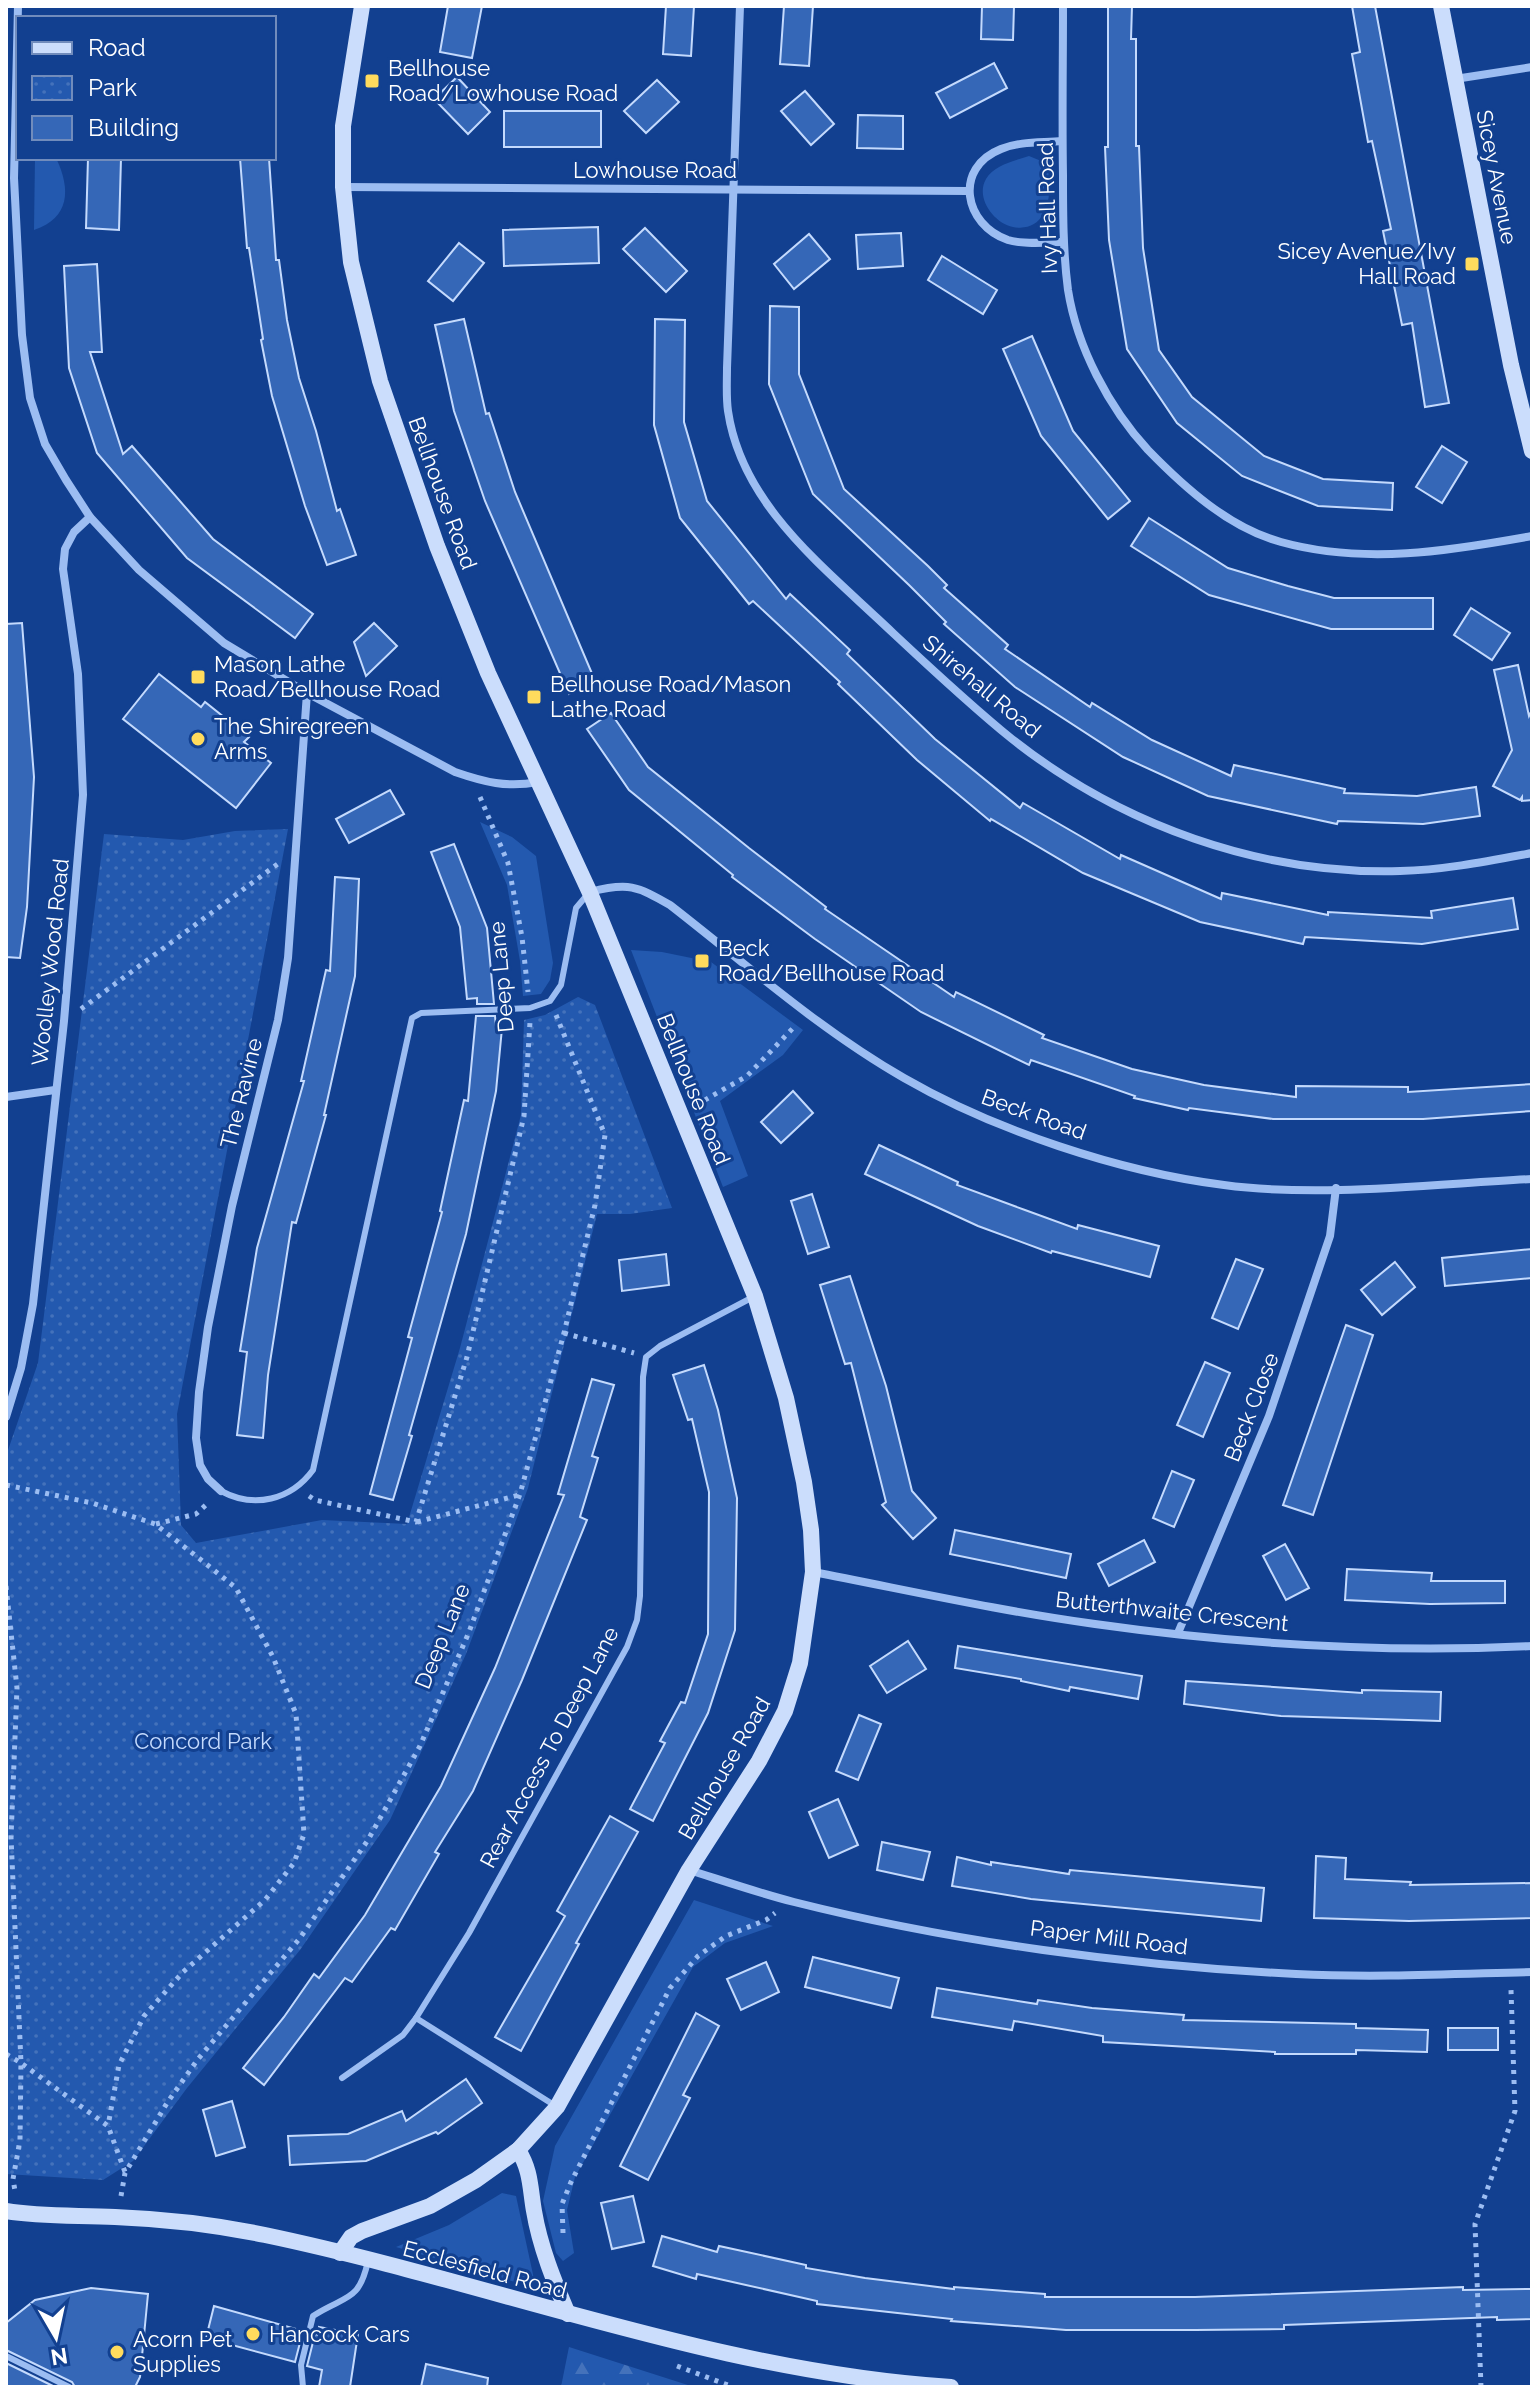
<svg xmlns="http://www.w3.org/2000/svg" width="1538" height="2393" font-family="Raleway,sans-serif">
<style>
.grass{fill:#2359af}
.forest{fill:url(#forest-firs)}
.park{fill:url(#park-dots)}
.building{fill:#3567b7;stroke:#c4dafd;stroke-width:2}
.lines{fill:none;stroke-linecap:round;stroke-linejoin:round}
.path{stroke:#9cbdf2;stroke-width:5;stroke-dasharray:4 6;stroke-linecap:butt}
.lane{stroke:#9cbdf2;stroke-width:6}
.street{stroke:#9cbdf2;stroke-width:8}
.secondary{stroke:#cbddfc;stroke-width:16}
.poi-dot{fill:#ffdb5d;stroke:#124090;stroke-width:3}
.labels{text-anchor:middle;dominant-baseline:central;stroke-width:6;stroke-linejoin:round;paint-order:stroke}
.poi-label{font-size:22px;fill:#fff;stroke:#124090;text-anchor:start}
.street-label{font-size:22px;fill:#fff;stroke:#124090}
.park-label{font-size:22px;fill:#c4dafd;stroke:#124090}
</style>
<defs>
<pattern id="forest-firs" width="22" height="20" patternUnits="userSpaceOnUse" patternTransform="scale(2)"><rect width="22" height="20" fill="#2359af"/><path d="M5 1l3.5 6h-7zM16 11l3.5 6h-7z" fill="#4472bb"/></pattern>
<pattern id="park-dots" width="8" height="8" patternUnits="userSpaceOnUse" patternTransform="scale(2)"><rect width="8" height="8" fill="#2359af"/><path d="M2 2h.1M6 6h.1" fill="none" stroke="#4472bb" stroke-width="1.8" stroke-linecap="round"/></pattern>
</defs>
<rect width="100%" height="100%" fill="#124090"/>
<g class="grass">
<path d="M1029,156l17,7c8,25 4,71 -33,64 -19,-4 -38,-29 -27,-48 8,-14 28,-18 43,-23z"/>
<path d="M35,158h21c15,31 14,60 -22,72z"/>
<path d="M480,822l32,15 24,19 17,107 -3,17 -9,14 -18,2 -3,-35 -13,-76z"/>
<path d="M631,950l31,2 49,10 92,68 -20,25 -63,46 28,75 -25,11z"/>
<path d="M694,1900l79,26 -48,17 -32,24 -118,210 -8,33 7,43 -11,8 -7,-8 -13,-52 12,-55z"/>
<path d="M502,2193l14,3 18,83 -12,5 -126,-37 53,-22z"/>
</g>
<path class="forest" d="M569,2347l125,40h-133z"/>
<path class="park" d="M288,829l-111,585 4,111 15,18 126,-23 85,4 53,-176 61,-233 3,-95 21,-5 33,-18 17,8 77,203 -42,6h-33l-69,274 -62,166 -76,166 -90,130 -113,138 -54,73 -30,19 -97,-6v-718l32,-93 66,-529 79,6 52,-9z"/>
<g class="building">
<path d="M448,6h34l-10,52 -32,-6z"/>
<path d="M666,6h28l-3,50 -28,-2z"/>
<path d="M784,6h29l-4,60 -29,-2z"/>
<path d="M982,6h32l-1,34 -32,-1z"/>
<path d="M1108,6h24l-1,33h5v107h3l4,102 16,102 33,47 72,59 59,23 70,4 -1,27 -74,-4 -76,-30 -65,-53 -50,-74 -18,-109 -4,-93h3z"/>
<path d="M1352,6h23l74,397 -24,4 -13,-84 -10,2 -19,-94 8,-2 -19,-88 -4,1 -16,-88 8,-2z"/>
<path d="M994,63l13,25 -57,30 -14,-25z"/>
<path d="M457,77l33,35 -22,22 -34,-35z"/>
<path d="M657,80l22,22 -33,31 -22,-22z"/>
<path d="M805,91l29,33 -23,21 -30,-34z"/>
<rect x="504" y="111" width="97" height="36"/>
<path d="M858,115l45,1v33l-46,-1z"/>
<path d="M88,158h33l-2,72 -33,-2z"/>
<path d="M240,158h29l7,102h3l8,60 12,58 17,53 21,80 3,-2 16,46 -29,10 -22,-59 -33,-110 -11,-56 2,-1 -14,-91h-2z"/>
<path d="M598,227l1,36 -95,3 -1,-36z"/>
<path d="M645,228l42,43 -21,21 -43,-43z"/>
<path d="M901,233l2,33 -45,3 -2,-34z"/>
<path d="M809,234l21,25 -36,30 -20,-25z"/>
<path d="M459,243l25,20 -31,38 -25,-20z"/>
<path d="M942,256l55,34 -14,24 -55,-34z"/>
<path d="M97,264l5,88h-12l33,102 9,-8 81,93 100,75 -18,24 -108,-80 -90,-105 -28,-85 -5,-102z"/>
<path d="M770,306l29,1v67l45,115 84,77 19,19 -3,3 64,57 -3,4 85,58 2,-4 60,37 79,36 3,-11 111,24 -1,4 73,3 59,-9 4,29 -57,8 -85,-3 -1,3 -129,-28 -85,-39 -108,-70 -71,-63 2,-2 -37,-37 -96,-91 -44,-110z"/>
<path d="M464,319l22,95 3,-1 26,79 81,191 -27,11 -84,-193 -31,-90 -19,-86z"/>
<path d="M655,319l30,1 -1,102 23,79 79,98 4,-5 60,56 -3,4 88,85 85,69 3,-5 97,56 1,-4 100,44 1,-6 106,22v-3l104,6 -1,-7 82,-13 5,31 -96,15 -117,-7 -2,7 -103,-22 -117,-49 -92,-54 -1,2 -73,-61 -79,-76 2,-2 -87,-81 -4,3 -69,-86 -26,-93z"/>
<path d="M1032,336l41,95 57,70 -22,18 -67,-83 -38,-87z"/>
<path d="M1442,446l25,16 -25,41 -26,-16z"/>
<path d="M1149,518l79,50 60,18 46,12h99v31h-102l-122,-34 -78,-49z"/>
<path d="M1471,608l39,25 -18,27 -38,-25z"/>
<path d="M22,623l12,154 -7,130 -7,51 -14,-1v-333z"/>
<path d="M374,623l23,23 -31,30 -12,-34z"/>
<path d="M1518,665l11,51 3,-6v90l-10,1v-4l-2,3 -27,-14 19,-36 -18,-80z"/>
<path d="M159,674l42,33 4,-5 44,35 -5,5 27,21 -35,45 -113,-89z"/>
<path d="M611,713l37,54 101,81 77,59 -1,2 129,88 2,-5 88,43 -2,3 90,31 72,16 92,12v-11l112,1v5l124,-8v27l-109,8h-150l-84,-11 -1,2 -54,-12 1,-2 -104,-36 -2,5 -108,-53 -106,-73 -83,-62 1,-2 -104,-85 -42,-61z"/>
<path d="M390,790l14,24 -55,29 -13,-24z"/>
<path d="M454,844l33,84 7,76h-17v-6l-10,1 -7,-72 -29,-75z"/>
<path d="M335,877l24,2 -4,97 -31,139h2l-30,108 -4,-1 -24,153 -5,63 -26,-3 10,-83 -7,-1 17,-103 47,-167h-3l25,-111 4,1z"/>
<path d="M476,1016h19l1,11 6,1 -6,63 -30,143 -57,201 3,1 -19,64 -23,-6 42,-156 -4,-1 34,-125 -2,-1 24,-111 4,1z"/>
<path d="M793,1091l20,22 -32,30 -20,-21z"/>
<path d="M879,1145l79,37 -1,3 68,25 52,19 1,-4 81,21 -9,31 -98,-26 -1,2 -73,-27 -113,-52z"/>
<path d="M812,1194l17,53 -21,7 -17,-53z"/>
<path d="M1532,1249v29l-87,8 -3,-28z"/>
<path d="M666,1254l3,31 -47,6 -3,-31z"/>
<path d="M1236,1259l27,10 -25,60 -26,-11z"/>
<path d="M1395,1262l20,25 -33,28 -21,-25z"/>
<path d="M850,1276l36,110 26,105 24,27 -23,21 -31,-34 4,-3 -35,-139 -6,1 -25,-79z"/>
<path d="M1346,1325l27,10 -60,180 -30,-10z"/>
<path d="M1205,1362l25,11 -27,64 -26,-12z"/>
<path d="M704,1365l14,45 19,88 -2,132 -27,83 -55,108 -23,-12 35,-66 -5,-2 21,-39 4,1 23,-69 1,-142 -17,-73 -4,1 -15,-45z"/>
<path d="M592,1379l22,6 -22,71 6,2 -18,59 7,3 -65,160 -49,111 -38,61 4,2 -44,76 -4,-2 -39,54 -7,-4 -81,107 -21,-17 41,-51 30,-43 5,4 46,-63 76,-129 54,-118 69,-173 -6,-1z"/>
<path d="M1172,1471l22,9 -20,47 -21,-9z"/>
<path d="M955,1530l116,24 -5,24 -116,-24z"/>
<path d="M1144,1540l11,22 -46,24 -11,-22z"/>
<path d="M1285,1544l24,44 -23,12 -23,-44z"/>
<path d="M1347,1569l85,4 -1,8h74v22l-75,1 -85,-4z"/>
<path d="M908,1641l18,28 -39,24 -17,-27z"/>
<path d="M958,1646l184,30 -4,23 -68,-12 -1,4 -48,-10v-2l-66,-11z"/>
<path d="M1186,1681l176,12v-3l79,2 -1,29 -159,-5 -97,-12z"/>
<path d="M859,1715l22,9 -23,56 -22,-9z"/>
<path d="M838,1799l20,46 -29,13 -20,-46z"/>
<path d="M610,1816l28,16 -62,111 3,1 -58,107 -26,-14 70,-121 -8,-5z"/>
<path d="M882,1842l48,10 -7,28 -46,-10z"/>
<path d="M1316,1856l30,2 -1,21 66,3 -1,3 122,-2v35l-123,3 -95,-3z"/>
<path d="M957,1857l34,8v-3l78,12 1,-4 194,18 -3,33 -230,-22 -79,-13z"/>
<path d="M813,1957l86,21 -8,30 -86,-21z"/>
<path d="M766,1962l13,30 -38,18 -14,-31z"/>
<path d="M937,1988l100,16 1,-4 54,8 92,7 -1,5 173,4v4l72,2 -1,22 -71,-2v4h-81v-2l-172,-10v-6l-89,-15 -2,9 -80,-13z"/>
<path d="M696,2013l23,13 -36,69 7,3 -42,82 -28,-14z"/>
<rect x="1448" y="2028" width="50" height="22"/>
<path d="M466,2079l16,24 -44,31 -2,-2 -70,29 -76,4 -2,-29 60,-2 54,-23 4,10z"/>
<path d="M232,2101l13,46 -29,9 -13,-46z"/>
<path d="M633,2196l11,46 -32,7 -11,-46z"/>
<path d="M662,2236l55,16 2,-6 87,19v3l59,10 89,11v-2l91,7v3h150l268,-10v3l69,-1v30l-35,1v-3l-213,8v4l-89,1h-129l-115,-9 1,-2 -135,-15v-3l-120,-27 -1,5 -43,-13z"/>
<path d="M91,2288l57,6 -8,83 -5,10h-60l-3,-5 -66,-32v-27l29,-23z"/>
<path d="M214,2306l89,25 -8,31 -89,-24z"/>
<path d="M319,2327l39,7 -8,53h-31l3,-17 -15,-4 8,-32 3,1z"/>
<path d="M6,2363l49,24h-49z"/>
<path d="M426,2364l62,14 -1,9h-66z"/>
</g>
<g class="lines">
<g class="path">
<path d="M480,797l28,66 14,74 6,55"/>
<path d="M81,1009l198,-146"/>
<path d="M696,1105l51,-29 49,-51"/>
<path d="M564,1333l70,20"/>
<path d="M6,1485l86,18 63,21 50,39 31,25 37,69 23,57 8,120 -10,29 -29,37 -82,72 -39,44 -25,49 -11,61"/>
<path d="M309,1496l6,4 101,22 51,-165 57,-241 6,-94"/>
<path d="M417,1522l102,-27"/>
<path d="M156,1524l40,-10 13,-12"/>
<path d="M6,1586l11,102 -6,149 10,226 87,63 17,46"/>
<path d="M6,2054l15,9 -1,77 -7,39 2,12"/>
<path d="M121,2196l4,-23 42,-70 31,-44 102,-121 68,-98 52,-94 49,-114 51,-138 44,-161 31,-128 10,-70 -49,-120"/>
<path d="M563,2233l-1,-29 9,-22 99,-194 28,-32 28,-20 40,-16 9,-7"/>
<path d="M677,2366l56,21"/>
<path d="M1481,2387l-6,-163 40,-113 -4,-121"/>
</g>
<g class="lane">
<path d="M221,1491c33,18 70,9 92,-21l99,-452 9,-5 109,-5 20,-7 11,-16 15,-77 11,-13"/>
<path d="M416,2018l138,87"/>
<path d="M342,2078l61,-43 13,-17 53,-85 158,-286 10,-27 3,-24 3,-219 3,-20 14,-11 95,-50"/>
<path d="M6,2356l63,31"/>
<path d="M303,2387l-2,-22 12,-49c32,-21 46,-13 55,-55"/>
</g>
<g class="street">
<path d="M18,6l-4,172 8,157 8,63 15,46 21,36 24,37 49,53 85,73 83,50 148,79c29,10 52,16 83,10"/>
<path d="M740,6l-13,362c0,14 -1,29 1,43 13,89 87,149 149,207 44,41 88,83 135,121 109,86 248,136 388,132 44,-1 89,-10 132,-18"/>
<path d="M1063,6c0,56 -1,113 0,169 0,38 0,77 5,115 9,57 41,118 80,160 36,37 81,78 133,92 83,23 168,9 251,-6"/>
<path d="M1455,79l77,-12"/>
<path d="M1062,141c-19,2 -42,0 -61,8 -48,19 -37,76 7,91 16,5 38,2 55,2"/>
<path d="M343,187l625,4"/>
<path d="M590,892c38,-10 47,-6 80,13 76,59 150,125 234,173 90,52 216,94 320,107 96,13 210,-1 308,-6"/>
<path d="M6,1097l49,-7"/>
<path d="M6,1417l15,-49 12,-64 31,-283 19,-226 -5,-121 -15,-105 2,-20 9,-17 16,-15"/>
<path d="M221,1491l-13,-12 -8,-14 -4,-27 3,-46 9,-65 24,-121 46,-186 10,-62 19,-265"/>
<path d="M813,1572c94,18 187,39 282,52 141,20 294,29 437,22"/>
<path d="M1178,1633l91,-217 61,-180 6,-48"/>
<path d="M689,1870c35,11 70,23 105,32 159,40 338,64 502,72 79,4 157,0 236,-2"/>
</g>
<g class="secondary">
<path d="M1441,6l70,359 21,86"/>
<path d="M518,2150c13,20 12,38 16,61 6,36 20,70 34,103"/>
<path d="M6,2211c36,6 73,4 109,6 49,2 102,8 150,18 229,48 451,137 686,152"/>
<path d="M340,2253l11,-16 11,-6 68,-25 46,-26 42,-30 39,-43 132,-237 70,-109 26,-50 15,-48 13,-91 -2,-42 -7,-48 -18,-84 -31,-102 -165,-403 -102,-220 -51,-127 -57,-165 -29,-119 -8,-75v-61l19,-120"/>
</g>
</g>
<g class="poi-dot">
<rect x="364" y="73" width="16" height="16" rx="4"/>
<rect x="1464" y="256" width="16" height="16" rx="4"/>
<rect x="190" y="669" width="16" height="16" rx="4"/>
<rect x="526" y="689" width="16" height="16" rx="4"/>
<circle cx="198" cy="739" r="8"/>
<rect x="694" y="953" width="16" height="16" rx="4"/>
<circle cx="253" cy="2334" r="8"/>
<circle cx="117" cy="2352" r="8"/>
</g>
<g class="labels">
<g class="poi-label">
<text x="388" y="68">Bellhouse<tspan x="388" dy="25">Road/Lowhouse Road</tspan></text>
<text x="1456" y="251" text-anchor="end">Sicey Avenue/Ivy<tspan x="1456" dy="25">Hall Road</tspan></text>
<text x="214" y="664">Mason Lathe<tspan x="214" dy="25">Road/Bellhouse Road</tspan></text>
<text x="550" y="684">Bellhouse Road/Mason<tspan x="550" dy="25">Lathe Road</tspan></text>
<text x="214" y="726">The Shiregreen<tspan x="214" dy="25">Arms</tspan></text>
<text x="718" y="948">Beck<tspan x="718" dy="25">Road/Bellhouse Road</tspan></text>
<text x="269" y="2334">Hancock Cars</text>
<text x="133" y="2339">Acorn Pet<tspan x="133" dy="25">Supplies</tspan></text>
</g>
<g class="street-label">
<text x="655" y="170">Lowhouse Road</text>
<text transform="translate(1497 177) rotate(79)">Sicey Avenue</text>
<text transform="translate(1047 208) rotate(-92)">Ivy Hall Road</text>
<text transform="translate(443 493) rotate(70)">Bellhouse Road</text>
<text transform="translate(982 686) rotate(40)">Shirehall Road</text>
<text transform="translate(50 962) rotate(-84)">Woolley Wood Road</text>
<text transform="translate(501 977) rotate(-95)">Deep Lane</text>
<text transform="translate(694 1089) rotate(68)">Bellhouse Road</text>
<text transform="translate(241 1093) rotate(-76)">The Ravine</text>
<text transform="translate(1034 1114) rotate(20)">Beck Road</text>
<text transform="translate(1251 1407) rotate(-69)">Beck Close</text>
<text transform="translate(1172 1611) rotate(6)">Butterthwaite Crescent</text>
<text transform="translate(442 1636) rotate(-68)">Deep Lane</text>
<text transform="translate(549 1747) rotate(-62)">Rear Access To Deep Lane</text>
<text transform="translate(724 1768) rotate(-60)">Bellhouse Road</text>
<text transform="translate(1109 1937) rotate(7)">Paper Mill Road</text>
<text transform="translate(485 2269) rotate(15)">Ecclesfield Road</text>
</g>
<g class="park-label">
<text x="203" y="1741">Concord Park</text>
</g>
</g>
<rect width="1538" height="2393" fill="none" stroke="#ffffff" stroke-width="16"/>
<rect x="16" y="16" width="260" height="144" fill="#124090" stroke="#718cbc" stroke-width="2"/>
<rect x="32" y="42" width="40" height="12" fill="#cbddfc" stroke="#718cbc" stroke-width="2"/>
<text x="88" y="56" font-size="24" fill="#ffffff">Road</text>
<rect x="32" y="76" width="40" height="24" fill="url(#park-dots)" stroke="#718cbc" stroke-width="2"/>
<text x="88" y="96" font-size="24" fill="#ffffff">Park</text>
<rect x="32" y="116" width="40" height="24" fill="#3567b7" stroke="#718cbc" stroke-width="2"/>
<text x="88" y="136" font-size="24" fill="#ffffff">Building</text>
<g transform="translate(56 2337) rotate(171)" stroke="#124090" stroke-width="6" paint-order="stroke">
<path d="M0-6L14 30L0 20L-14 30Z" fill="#ffffff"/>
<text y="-12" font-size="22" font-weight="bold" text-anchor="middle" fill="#ffffff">N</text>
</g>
</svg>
